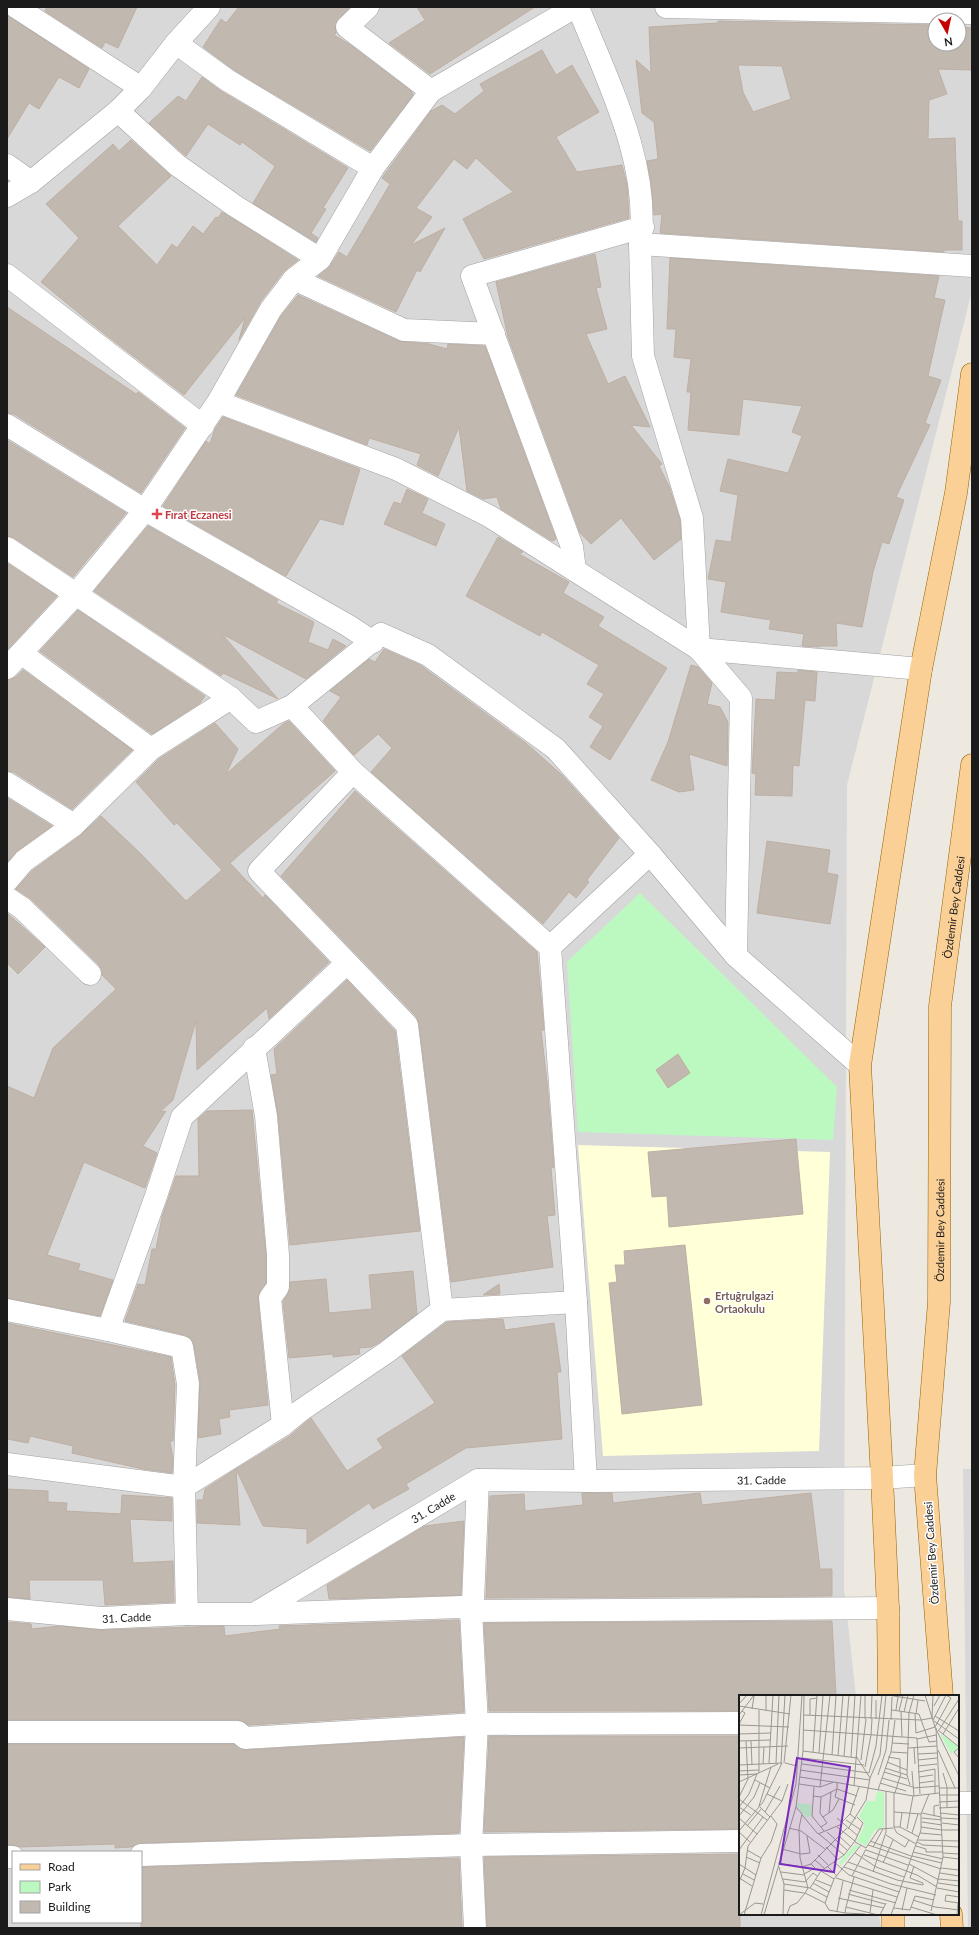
<svg xmlns="http://www.w3.org/2000/svg" width="979" height="1935" font-family="Lato,sans-serif">
<style>
.residential{fill:#d9d8d8;fill-rule:evenodd}
.education{fill:#ffffd8}
.park{fill:#bcf9c1}
.building{fill:#c1b8b0;stroke:#beafa3;fill-rule:evenodd}
.lines{fill:none;stroke-linecap:round;stroke-linejoin:round}
.minor-casing{stroke:#a2a2a2;stroke-width:23}
.major-casing{stroke:#926201;stroke-width:23}
.minor{stroke:#fff;stroke-width:22}
.major{stroke:#fbd097;stroke-width:22}
.health-dot{fill:#e0444e;stroke:#fff;stroke-width:1.5}
.education-dot{fill:#8d6e63;stroke:#fff;stroke-width:1.5}
.labels{text-anchor:middle;dominant-baseline:central;stroke-width:3;stroke-linejoin:round;paint-order:stroke}
.health-label{font-size:11px;font-weight:bold;fill:#be3a42;stroke:#fff;text-anchor:start}
.street-label{font-size:11px;fill:#1b1b1b;stroke:#fff}
.education-label{font-size:11px;font-weight:bold;fill:#785e54;stroke:#fff;text-anchor:start}
.inset-road{fill:none;stroke:#999792;stroke-width:1}
.view{fill:#7b2cbf;fill-opacity:0.15;stroke:#7b2cbf;stroke-width:2}
.inset-edge{fill:none;stroke:#1b1b1b;stroke-width:2}
</style>
<rect width="100%" height="100%" fill="#ede9e1"/>
<g class="residential">
<path d="M7,7h965v284l-125,494 -3,803 12,108h-116v218h139l2,14h-874zM935,20h24v24h-24zM13,1852h128v70h-128z"/>
<path d="M963,1469h9v459h-4z"/>
</g>
<path class="education" d="M578,1145l252,7 -11,299 -216,5z"/>
<path class="park" d="M640,893l197,194 -4,53 -255,-8 -11,-170z"/>
<g class="building">
<path d="M47,7h90l-19,41 -13,-6 -3,6 -57,-37z"/>
<path d="M239,7h111l-15,17 1,9 -2,2 15,9 62,47 2,4 -43,56 -136,-81 -31,-23 18,-28 5,4z"/>
<path d="M417,7h118l-105,67 -41,-31 36,-23z"/>
<path d="M7,15l82,54 -10,19 -20,-11 -20,32 -10,-6 -22,36z"/>
<path d="M718,21l217,4v19h24v-17l13,1v42l-34,-1 9,25 -18,6 -1,39 27,-1 3,83h4v29h-18v2l-284,-19 2,-19 -8,1 -3,-33 -4,-21 11,-2 -4,-37 -12,-9 -6,-53 15,13 -2,-46 69,-4zM738,65l44,1 9,33 -38,13 -10,-20z"/>
<path d="M542,50l14,25 16,-10 27,47 -43,25 21,35 45,-7 5,20 2,33 -145,41 -21,-40 50,-27 -37,-34 -9,11 -13,-10 -38,49 16,9 -21,28 34,-17 -25,44 -3,-2 -21,42 -78,-36 12,-10 9,-14 8,5 43,-73 -8,-6 49,-67 11,-6 13,9 29,-23 -4,-7z"/>
<path d="M202,77l19,14 127,77 -25,40 3,1 -15,24 7,5 -2,4 -63,-39 22,-37 -33,-24 -2,3 -32,-21 -22,32 -37,-33 29,-27 8,5z"/>
<path d="M131,140l40,36 -53,50 39,39 15,-21 5,4 16,-22 10,8 13,-17 2,1 4,-6 76,48 -14,11 -23,30 -22,39 6,-22 -61,77 -87,-67 -56,-46 38,-44 -33,-34 67,-60 6,7z"/>
<path d="M595,254l6,33 -5,1 11,41 -21,5 22,50 17,-8 25,51 -19,-2 31,39 -3,2 10,20 11,34 1,19 -27,21 -33,-42 -30,26 -11,-11 -72,-196 -12,-55z"/>
<path d="M670,258l269,18 -5,22 11,2 -17,76 13,4 -16,43 5,2 -34,72 8,3 -15,44 -7,-2 -9,30 -11,55 -26,-4 1,23h-18v1l-17,-1 2,-12 -35,-5 2,-9 -50,-8 5,-30 -18,-3 8,-39 15,2 7,-47 -18,-4 8,-32 60,14 14,-37 -10,-4 10,-26 -59,-7 -4,36 -51,-5 3,-38h-4l4,-33 -17,-2 2,-28h-9z"/>
<path d="M298,295l101,46 30,3 18,5 1,-5 37,2 71,193 -4,2 -51,-32 -4,-12 -14,2 -16,-8 -8,-64 -21,49 -21,-11 4,-11 -52,-16 -2,7 -131,-50 45,-79z"/>
<path d="M7,307l129,87 2,-2 47,36 -44,65 -127,-79 -7,-1z"/>
<path d="M223,417l137,52 -17,56 -23,-6 -34,57 -123,-70 43,-65 4,3 5,-15z"/>
<path d="M7,440l119,73 -53,64 -59,-39 -7,-2z"/>
<path d="M407,489l21,10 -6,14 23,11 -9,22 -52,-22 10,-22 7,2z"/>
<path d="M148,526l130,74 -2,3 38,19 -6,20 20,8 5,-11 13,7 -40,33 -84,-45 56,65 -55,-26 -2,3 -127,-85z"/>
<path d="M498,537l25,15 -4,2 50,28 -6,11 41,24 -6,9 69,42 -57,92 -20,-13 13,-21 -14,-9 15,-23 -17,-10 12,-19 -57,-33 -2,4 -74,-40z"/>
<path d="M7,563l50,33 -50,54z"/>
<path d="M78,610l127,86 -5,7 -48,31 -112,-83z"/>
<path d="M384,649l36,16 107,79 35,31 57,63 -32,42 2,2 -13,16 -7,-6 -26,32 -172,-152 21,-24 -14,-14 -24,21 -31,-34 18,-24 -11,-6 39,-32 6,3z"/>
<path d="M691,665l7,2 14,16 -5,21 13,3 8,15 -1,44 -38,-12 5,36 -15,2 -28,-12 17,-38z"/>
<path d="M23,670l109,80 -60,59 -58,-37 -7,-1v-91l9,-3z"/>
<path d="M798,670l19,2 -2,29 -10,-1 -6,66 -6,-1 -1,31 -37,-1 1,-21 -4,-1 4,-74 19,1 2,-28 21,1z"/>
<path d="M289,721l46,50 -105,92 33,35 2,-3 64,67 -60,57 -2,-11 -70,62 -1,-49 -23,79 -13,12 6,-1 -23,35 14,7 -12,35 -61,-26 -37,93 33,9 -2,6 35,10 -13,36 -93,-18v-212l27,12 19,-50 63,-59 -14,-14v-5l-3,-5 -68,-66 -15,-10 17,-19 48,-35 20,-19 40,38 45,47 36,-31 -45,-47 -3,2 -38,-43 23,-23 56,-36 23,26 -12,25 57,-50z"/>
<path d="M355,791l182,161 7,78h-3l6,52 7,85 -3,1 4,47 -8,1 6,51 -102,15 -32,-259 -3,-7 -135,-140z"/>
<path d="M7,798l45,28 -35,25 -10,11z"/>
<path d="M767,841l63,9 -3,23 11,2 -8,49 -73,-11z"/>
<path d="M7,913l38,34 -27,27 -11,-11z"/>
<path d="M347,980l48,51 25,200 -130,14 -12,-130 -7,-40 6,-1 -3,-25z"/>
<path d="M678,1054l12,19 -22,15 -12,-18z"/>
<path d="M252,1110l14,146v27l-6,8 -2,8 10,106 -39,5 1,7 -11,2 2,15 -23,4 2,-56 -6,-37 -3,-6 -6,-4 -60,-14 13,-37 7,1 7,-36h4l6,-32 14,-41h23l-1,-57 9,-8z"/>
<path d="M796,1139l7,75 -134,13 -2,-31 -15,1 -4,-45z"/>
<path d="M685,1245l17,160 -80,9 -13,-131 8,-1 -2,-17h10l-1,-14z"/>
<path d="M413,1271l4,43 -37,28 -9,5 -12,1 1,6 -27,3v-3l-44,4 -6,-57 5,-7 2,-12 36,-3 3,34 43,-4 -3,-34z"/>
<path d="M499,1284l1,10 -17,1z"/>
<path d="M503,1319l2,11 49,-7 7,49h-4l5,67 -96,9 -60,36 3,5 -36,20 -4,-6 -62,41v-15l-44,-3 -27,-57 54,-33 21,-18 36,53 36,-23 -6,-9 58,-36 -33,-47 45,-34z"/>
<path d="M7,1323l164,34 4,28 -2,56h-3l3,18 -1,14 -29,-4 -71,-16 1,-7 -43,-10 -2,7 -21,-4z"/>
<path d="M236,1469l4,56 -43,-2v-23h6l2,-11z"/>
<path d="M7,1489l41,2v11l19,1 -1,8 55,3 1,-19 50,3v23l-42,-2 3,44 40,-2 1,41 -69,3 -2,-25h-74l1,19 -23,-2z"/>
<path d="M582,1493h30l1,10 87,-10 2,12 109,-12 9,76h12v27l-346,2 4,-102 34,-2 1,17 58,-6z"/>
<path d="M464,1521l-3,74 -132,4 -2,-14 98,-59z"/>
<path d="M459,1620l5,92 -215,13 -11,-5h-231v-98l24,2 1,5 27,-3 42,4 123,-4 1,10 55,-7 -1,-3z"/>
<path d="M832,1621l4,75h-96v15h-251l-5,-88z"/>
<path d="M489,1736h251v93l-256,3z"/>
<path d="M464,1737l-5,96 -318,10 -10,4 -16,1v-4l-95,3 -13,-3v-100h226l13,6z"/>
<path d="M740,1854v74h-253l-3,-71z"/>
<path d="M459,1858l3,70h-321v-61z"/>
</g>
<g class="lines">
<g class="minor-casing">
<g id="minor">
<path d="M16,7l125,81"/>
<path d="M368,7l-21,20 84,64"/>
<path d="M578,7c29,73 73,157 62,237l3,112 49,162 7,131 42,49 -5,258 124,109"/>
<path d="M666,7l306,6"/>
<path d="M176,43l51,37 146,88"/>
<path d="M118,111l59,54 58,41 85,53"/>
<path d="M7,165l24,17"/>
<path d="M7,196l24,-14 87,-71 23,-23 35,-45 33,-36"/>
<path d="M640,244l332,22"/>
<path d="M7,275l196,151"/>
<path d="M294,279l110,51 90,4"/>
<path d="M218,402l178,67 93,47 210,133 222,20"/>
<path d="M7,425l138,85 202,115 26,17"/>
<path d="M7,548l224,150"/>
<path d="M575,570l-3,-23 -100,-271 171,-49"/>
<path d="M21,653l130,96"/>
<path d="M7,668l69,-74 69,-84 73,-108 53,-93 23,-30 26,-20 53,-91 58,-77 144,-84"/>
<path d="M292,706l61,66 197,175 26,355 10,179"/>
<path d="M353,772l-94,99 148,154 35,285"/>
<path d="M7,783l67,42"/>
<path d="M7,881l17,-20 50,-36 77,-76 80,-51 25,24 36,-16 89,-72 47,21 128,94 94,105 86,102"/>
<path d="M7,898l15,10 68,66"/>
<path d="M550,947l100,-93"/>
<path d="M254,1048l12,68 12,139v32l-8,11 13,127"/>
<path d="M7,1310l101,20 74,17 6,37 -4,103 -177,-23"/>
<path d="M108,1330l48,-134 26,-79 165,-154"/>
<path id="s1" d="M7,1609l94,9 86,-4h67l224,-134 120,1 284,-3 43,-3"/>
<path d="M187,1614l-3,-127 99,-62 17,-14 87,-59 55,-42 134,-8"/>
<path d="M256,1614l205,-7 10,4 417,-3"/>
<path d="M7,1732h231l7,6 232,-14 263,-1"/>
<path d="M958,1803h14"/>
<path d="M141,1855l330,-10 269,-4"/>
<path d="M7,1857h6"/>
<path d="M475,1928l-4,-83 6,-121 -6,-113 2,-9 5,-122"/>
</g>
</g>
<g class="major-casing">
<g id="major">
<path d="M889,1696l-1,-88 -6,-130 -22,-413 61,-396 35,-176 16,-119"/>
<path id="s2" d="M942,1696l-17,-221 14,-173 1,-296 32,-241"/>
<path d="M893,1914v14"/>
<path d="M951,1914l1,14"/>
</g>
</g>
<use href="#minor" class="minor"/>
<use href="#major" class="major"/>
</g>
<path class="health-dot" d="M155 508h4v4h4v4h-4v4h-4v-4h-4v-4h4z"/>
<circle class="education-dot" cx="707" cy="1301" r="4"/>
<g class="labels">
<g class="health-label">
<text x="165" y="514">Fırat Eczanesi</text>
</g>
<g class="street-label">
<text stroke="none"><textPath href="#s2" startOffset="791">Özdemir Bey Caddesi</textPath></text>
<text stroke="none"><textPath href="#s2" startOffset="467">Özdemir Bey Caddesi</textPath></text>
<text stroke="none"><textPath href="#s1" startOffset="792">31. Cadde</textPath></text>
<text stroke="none"><textPath href="#s1" startOffset="456">31. Cadde</textPath></text>
<text transform="translate(931 1553) rotate(-94)">Özdemir Bey Caddesi</text>
<text stroke="none"><textPath href="#s1" startOffset="120">31. Cadde</textPath></text>
</g>
<g class="education-label">
<text x="715" y="1295">Ertuğrulgazi<tspan x="715" dy="13">Ortaokulu</tspan></text>
</g>
</g>
<g transform="translate(739 1695)">
<rect width="220" height="220" fill="#ede9e1"/>
<path d="M203,39l16,13 -7,7 -10,-19zM138,96l7,2v34l-10,4 -8,15 -9,-5 8,-17 -6,-8 8,-15h8zM59,108l14,2 -1,10 -5,3 -9,-12zM117,149l3,2 -19,20 -1,-4z" fill="#bcf9c1"/>
<path class="inset-road" d="M149,0l37,6M186,0l10,32 24,49M0,9l8,-9M0,11l51,8M195,11l6,-11M13,14l2,-13M20,15v63M153,15l27,4 10,28 8,-1M157,15l2,-13M27,16v-16M160,16l4,-16M162,16l1,26M165,17l4,-17M176,19l1,19M177,19l2,-14M0,20l15,-20M65,20l117,5 11,-2 1,-23M71,20v-16l7,-1M196,21l24,15M126,24v-24M132,24l1,-24M137,24v-19M152,25l1,-23M195,26l25,18M0,29l6,-11 -3,-2M0,30l50,2M64,35l114,8M199,35l21,17M200,35l20,-31M177,38l19,-6 16,-29 -5,-3 -13,25M0,39l32,-1M204,39l16,-26M132,40l1,-16M178,43l3,56M178,44l19,-4M0,46l31,-1M12,46l1,24M153,48l17,1M0,53l49,-2M169,53l29,-2M175,53l1,16M220,53l-5,4 5,6M199,55l17,38M64,56l54,7M74,57l4,-57M152,57l17,1M80,58l4,-58M179,59l19,-1M93,60l4,-60M99,61l5,-61M105,61l5,-61M112,62l4,-62M149,62l12,2v13M63,63l62,7M122,65l5,-41M179,65l19,-2M148,67l20,8M30,68l4,-68M37,68l3,-68M42,68l4,-68M45,68l7,-68M46,68l12,3M24,69l1,-17M63,69l67,9M0,70l43,-2 -19,39 -24,29M179,71l19,-2M126,72l6,-32M146,73l22,7M196,74v24M61,75l70,10M0,76l20,-1M173,76l2,25M145,77l23,7M179,77l17,-3M130,78l7,-27 6,-51M204,78l4,14v20M0,80l18,-1 -8,20 -10,13M139,80l8,-25 3,-30M61,82l33,5M180,82l14,-2M131,83l10,-23 6,-60M143,83l31,9M16,85l15,8M0,87l39,-18M141,88l26,8M180,88l15,-2M60,89l21,3 14,-5 79,14 26,-3M171,90l-3,-10 2,-62 5,-18M115,91l7,-91M75,92l-2,29 12,15M81,92l10,-92M174,93l26,-2M200,93h20M139,95l13,-38 4,-32M155,98v35l3,5 19,11M156,98l6,-20M28,99l15,7M200,100h20M74,101l8,1 16,-8v-7M0,102l9,-18 -2,-38M82,102l-1,16 7,10 -6,4M0,104l28,21M200,107l20,-1M116,110l-20,-8 2,-8 20,7M0,112l12,8M57,112l6,7 -3,14 1,30 8,30 -3,5 20,10 9,-24 27,-34M200,113l20,-1M26,117l15,-26M155,117l27,2 8,-20M90,118l2,-21M183,118l19,4M201,118l19,2M111,119l9,-27M63,120l16,19 24,-10M0,121l15,-19 6,-14M195,121v-10l5,-1M31,122l-11,-11 12,-39M84,122l10,-7 6,-11M0,123l18,16M98,123l21,18M183,123l20,2M202,123l18,1M107,125l15,10M183,127l20,3M102,128l9,-9 6,5M203,128l17,2M8,131l14,-17M98,132l18,14M155,132h6l19,10M161,132l2,-14M182,132l21,3M50,133l12,3 24,18M109,134l18,-29 4,-22 -14,-22M168,134l6,-33M203,135h17M0,137l11,10M88,137l21,19M173,138l6,-19M181,138l22,2M80,139l25,21M147,140l19,12 4,-7M100,141l12,11M179,145l41,1M131,146l41,15M116,147l11,6 13,-19 14,-1M178,147l6,3 36,2M129,150l73,24M177,151l10,3v3h17M87,152l12,13M134,152l10,-18M43,154l19,5M0,155l24,-33M8,155l14,8M127,155l42,15M174,157l30,7M116,158l21,14 28,10M204,158l16,1M62,159l9,-1 -3,-17M79,160l10,10M125,160l53,20 20,12M173,161l30,7M7,162l14,6M204,162l16,2M76,165l9,8M95,167l15,13 50,17M109,167l49,18 26,5v-2l-13,-5M39,168l24,4 9,-3 36,-36M144,168l10,-23M0,169l17,11M170,169l30,16M88,171l10,10M40,172l5,17 -1,31M105,172l47,17 45,11M202,173l18,2M82,176l13,8M42,177l23,3M134,177l13,-40v-41M201,178l19,3M4,179l11,6M65,179l11,-6 -4,-4M113,181l14,-27M115,182l-8,30 32,8M97,183l61,19M171,183l4,-12M2,184l11,7M44,184l22,3 8,-9 4,3M200,184l20,2M77,185l15,6M0,187l6,-14 3,-22 34,-45 6,-17M74,188l16,9M199,188l21,3M45,189l26,4 17,9M71,193l11,-17 23,-16 11,-14 8,-18 -6,-6M198,193l22,4M45,195l20,3M110,195l47,13M109,199l37,10M220,202l-13,-2 -1,6 14,2M99,203l46,10M174,205l22,7 24,3M86,208l4,7 16,3 1,-6M172,212l26,8M155,213l16,2M163,215l5,-22M171,215l5,-14 19,4M98,216l6,-30M192,216l12,-54 -7,-129M106,218l20,1M131,218l3,-23M0,220l16,-12 8,1M5,220l17,-57 10,-16 6,-18 -6,-8M22,220l35,-131 6,-89M25,220l32,-108 7,-56 1,-56M48,220l3,-9 7,-3 8,-10M141,220l6,-12M152,220l30,-85v-16M218,220l1,-12"/>
<path class="view" d="M58,63l53,9 -16,105 -54,-8z"/>
<rect width="220" height="220" class="inset-edge"/>
</g>
<rect width="979" height="1935" fill="none" stroke="#1b1b1b" stroke-width="16"/>
<rect x="12" y="1851" width="130" height="72" fill="#ffffff" stroke="#a4a4a4"/>
<rect x="20" y="1864" width="20" height="6" fill="#fbd097" stroke="#a4a4a4"/>
<text x="48" y="1871" font-size="12" fill="#1b1b1b">Road</text>
<rect x="20" y="1881" width="20" height="12" fill="#bcf9c1" stroke="#a4a4a4"/>
<text x="48" y="1891" font-size="12" fill="#1b1b1b">Park</text>
<rect x="20" y="1901" width="20" height="12" fill="#c1b8b0" stroke="#a4a4a4"/>
<text x="48" y="1911" font-size="12" fill="#1b1b1b">Building</text>
<g transform="translate(947 32) rotate(171)"><circle r="19" fill="#ffffff" stroke="#a4a4a4"/>
<path d="M0-3L7 15L0 10L-7 15Z" fill="#c60101"/>
<text y="-6" font-size="11" font-weight="bold" text-anchor="middle" fill="#1b1b1b">N</text>
</g>
</svg>
